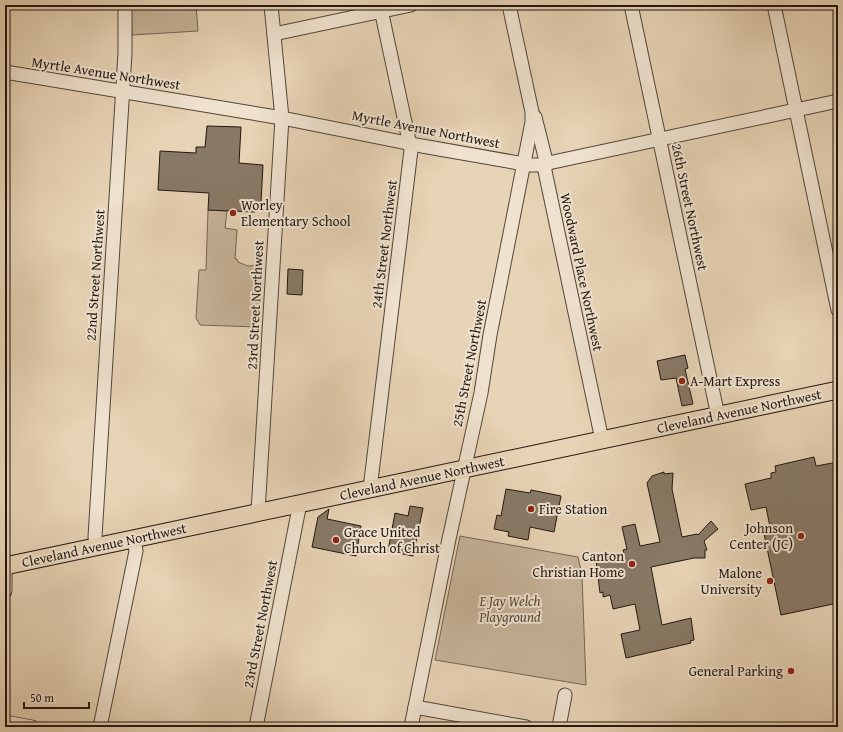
<svg xmlns="http://www.w3.org/2000/svg" width="843" height="732" font-family="'Gentium Book Plus',serif">
<style>
.green{fill:#c6b399;stroke:#746554}
.building{fill:#887966;stroke:#221710}
.lines{fill:none;stroke-linecap:round;stroke-linejoin:round}
.minor-casing{stroke:#534639;stroke-width:15}
.major-casing{stroke:#221710;stroke-width:19}
.minor{stroke:#efe2cf;stroke-width:13}
.major{stroke:#e7d3b5;stroke-width:17}
.poi-dot{fill:#8f2418;stroke:#efe2cf;stroke-width:1.5}
.labels{text-anchor:middle;dominant-baseline:central;stroke-width:4;stroke-linejoin:round;paint-order:stroke}
.street-label{font-size:14px;fill:#221710;stroke:#efe2cf}
.poi-label{font-size:14px;fill:#221710;stroke:#efe2cf;text-anchor:start}
.park-label{font-size:14px;font-style:italic;fill:#534639;stroke:#efe2cf}
</style>
<rect width="100%" height="100%" fill="#e7d3b5"/>
<filter id="stains"><feTurbulence type="fractalNoise" baseFrequency=".005" numOctaves="4"/><feColorMatrix values="0 0 0 0 .2 0 0 0 0 .09 0 0 0 0 .02 0 0 0 .5 -.17"/></filter>
<radialGradient id="worn" r=".72"><stop offset=".6" stop-color="#630" stop-opacity="0"/><stop offset="1" stop-color="#630" stop-opacity=".3"/></radialGradient>
<g class="green">
<path d="M131,5h65l2,26 -66,4z"/>
<path d="M208,210l19,1 -2,17 12,2 -2,29h2l1,3 10,4 13,-1 -4,62 -57,-2 -4,-7 3,-48h7z"/>
<path d="M460,536l118,21 4,18 4,110 -151,-25z"/>
</g>
<g class="building">
<path d="M207,126l34,1 -2,36 24,2 -2,38 -6,-1v10l-47,-2 1,-17 -51,-3 2,-39 36,2v-6h9z"/>
<path d="M288,269l15,1 -1,25 -15,-1z"/>
<path d="M685,355l3,13 -3,1 8,35 -11,2 -6,-28 -15,2 -4,-19z"/>
<path d="M814,457l2,9 22,-4v141l-57,12 -18,-86 7,-2 -4,-20 -15,3 -6,-26 26,-6v-5l5,-1 -1,-6z"/>
<path d="M664,472v2l9,-1 -1,16 10,48 15,-3 1,1 13,-14 7,8 -14,12 3,9h-2v8h-11l-43,9 11,58 29,-7 3,22 -4,1 1,2 -65,15 -5,-24 19,-4 -5,-26 -22,5 -3,-14 -7,2v-5l-3,1 -4,-33 28,-6 -1,-4 4,-1 -5,-22 13,-3 5,22 20,-4 -13,-59 5,-7z"/>
<path d="M506,489l24,4 1,-3 30,6 -7,36 -24,-5 -2,13 -20,-4 1,-4 -15,-3 3,-14 4,1z"/>
<path d="M410,506l13,2 -10,48 -25,-5 7,-38 13,3z"/>
<path d="M329,509l-2,10 34,7 -5,30 -44,-9 6,-30z"/>
</g>
<g class="lines">
<g class="minor-casing">
<g id="minor">
<path d="M631,5l87,411"/>
<path d="M774,5l64,305"/>
<path d="M274,34l137,-29"/>
<path d="M5,72l277,46 140,28 108,19h9l299,-64"/>
<path d="M535,117l10,40v14l57,269"/>
<path d="M370,489l41,-339 -31,-145"/>
<path d="M258,512l24,-394 -11,-113"/>
<path d="M97,547l-2,-10 30,-484v-48"/>
<path d="M5,572v19"/>
<path d="M415,707l111,20"/>
<path d="M5,722l27,5"/>
<path d="M100,727l36,-176 -2,-12"/>
<path d="M256,727l44,-224"/>
<path d="M411,727l38,-188 32,-146 9,-58 42,-213v-10l-23,-107"/>
<path d="M559,727l6,-32"/>
</g>
</g>
<g class="major-casing">
<path id="major" d="M5,566l833,-176"/>
</g>
<use href="#minor" class="minor"/>
<use href="#major" class="major"/>
</g>
<g class="poi-dot">
<circle cx="233" cy="213" r="4"/>
<circle cx="682" cy="381" r="4"/>
<circle cx="531" cy="509" r="4"/>
<circle cx="801" cy="536" r="4"/>
<circle cx="336" cy="540" r="4"/>
<circle cx="632" cy="564" r="4"/>
<circle cx="770" cy="581" r="4"/>
<circle cx="791" cy="671" r="4"/>
</g>
<g class="labels">
<g class="street-label">
<text transform="translate(106 73) rotate(9)">Myrtle Avenue Northwest</text>
<text transform="translate(426 129) rotate(11)">Myrtle Avenue Northwest</text>
<text transform="translate(690 207) rotate(78)">26th Street Northwest</text>
<text transform="translate(384 244) rotate(-83)">24th Street Northwest</text>
<text transform="translate(582 272) rotate(78)">Woodward Place Northwest</text>
<text transform="translate(95 275) rotate(-86)">22nd Street Northwest</text>
<text transform="translate(255 305) rotate(-87)">23rd Street Northwest</text>
<text transform="translate(469 363) rotate(-79)">25th Street Northwest</text>
<text transform="translate(739 411) rotate(-12)">Cleveland Avenue Northwest</text>
<text transform="translate(422 478) rotate(-12)">Cleveland Avenue Northwest</text>
<text transform="translate(104 545) rotate(-12)">Cleveland Avenue Northwest</text>
<text transform="translate(260 624) rotate(-79)">23rd Street Northwest</text>
</g>
<g class="poi-label">
<text x="241" y="205">Worley<tspan x="241" dy="16">Elementary School</tspan></text>
<text x="690" y="381">A-Mart Express</text>
<text x="539" y="509">Fire Station</text>
<text x="793" y="528" text-anchor="end">Johnson<tspan x="793" dy="16">Center (JC)</tspan></text>
<text x="344" y="532">Grace United<tspan x="344" dy="16">Church of Christ</tspan></text>
<text x="624" y="556" text-anchor="end">Canton<tspan x="624" dy="16">Christian Home</tspan></text>
<text x="762" y="573" text-anchor="end">Malone<tspan x="762" dy="16">University</tspan></text>
<text x="783" y="671" text-anchor="end">General Parking</text>
</g>
<g class="park-label">
<text x="510" y="601">E Jay Welch<tspan x="510" dy="16">Playground</tspan></text>
</g>
</g>
<rect width="843" height="732" fill="none" stroke="#e7d3b5" stroke-width="20"/>
<rect x="6" y="6" width="831" height="720" fill="none" stroke="#221710" stroke-width="2"/>
<rect x="10" y="10" width="823" height="712" fill="none" stroke="#221710"/>
<path d="M24 702v6h65v-6" fill="none" stroke="#221710" stroke-width="2"/>
<text x="30" y="702" font-size="12" fill="#221710" stroke="#efe2cf" stroke-width="3" paint-order="stroke">50 m</text>
<rect width="100%" height="100%" filter="url(#stains)"/>
<rect width="100%" height="100%" fill="url(#worn)"/>
</svg>
